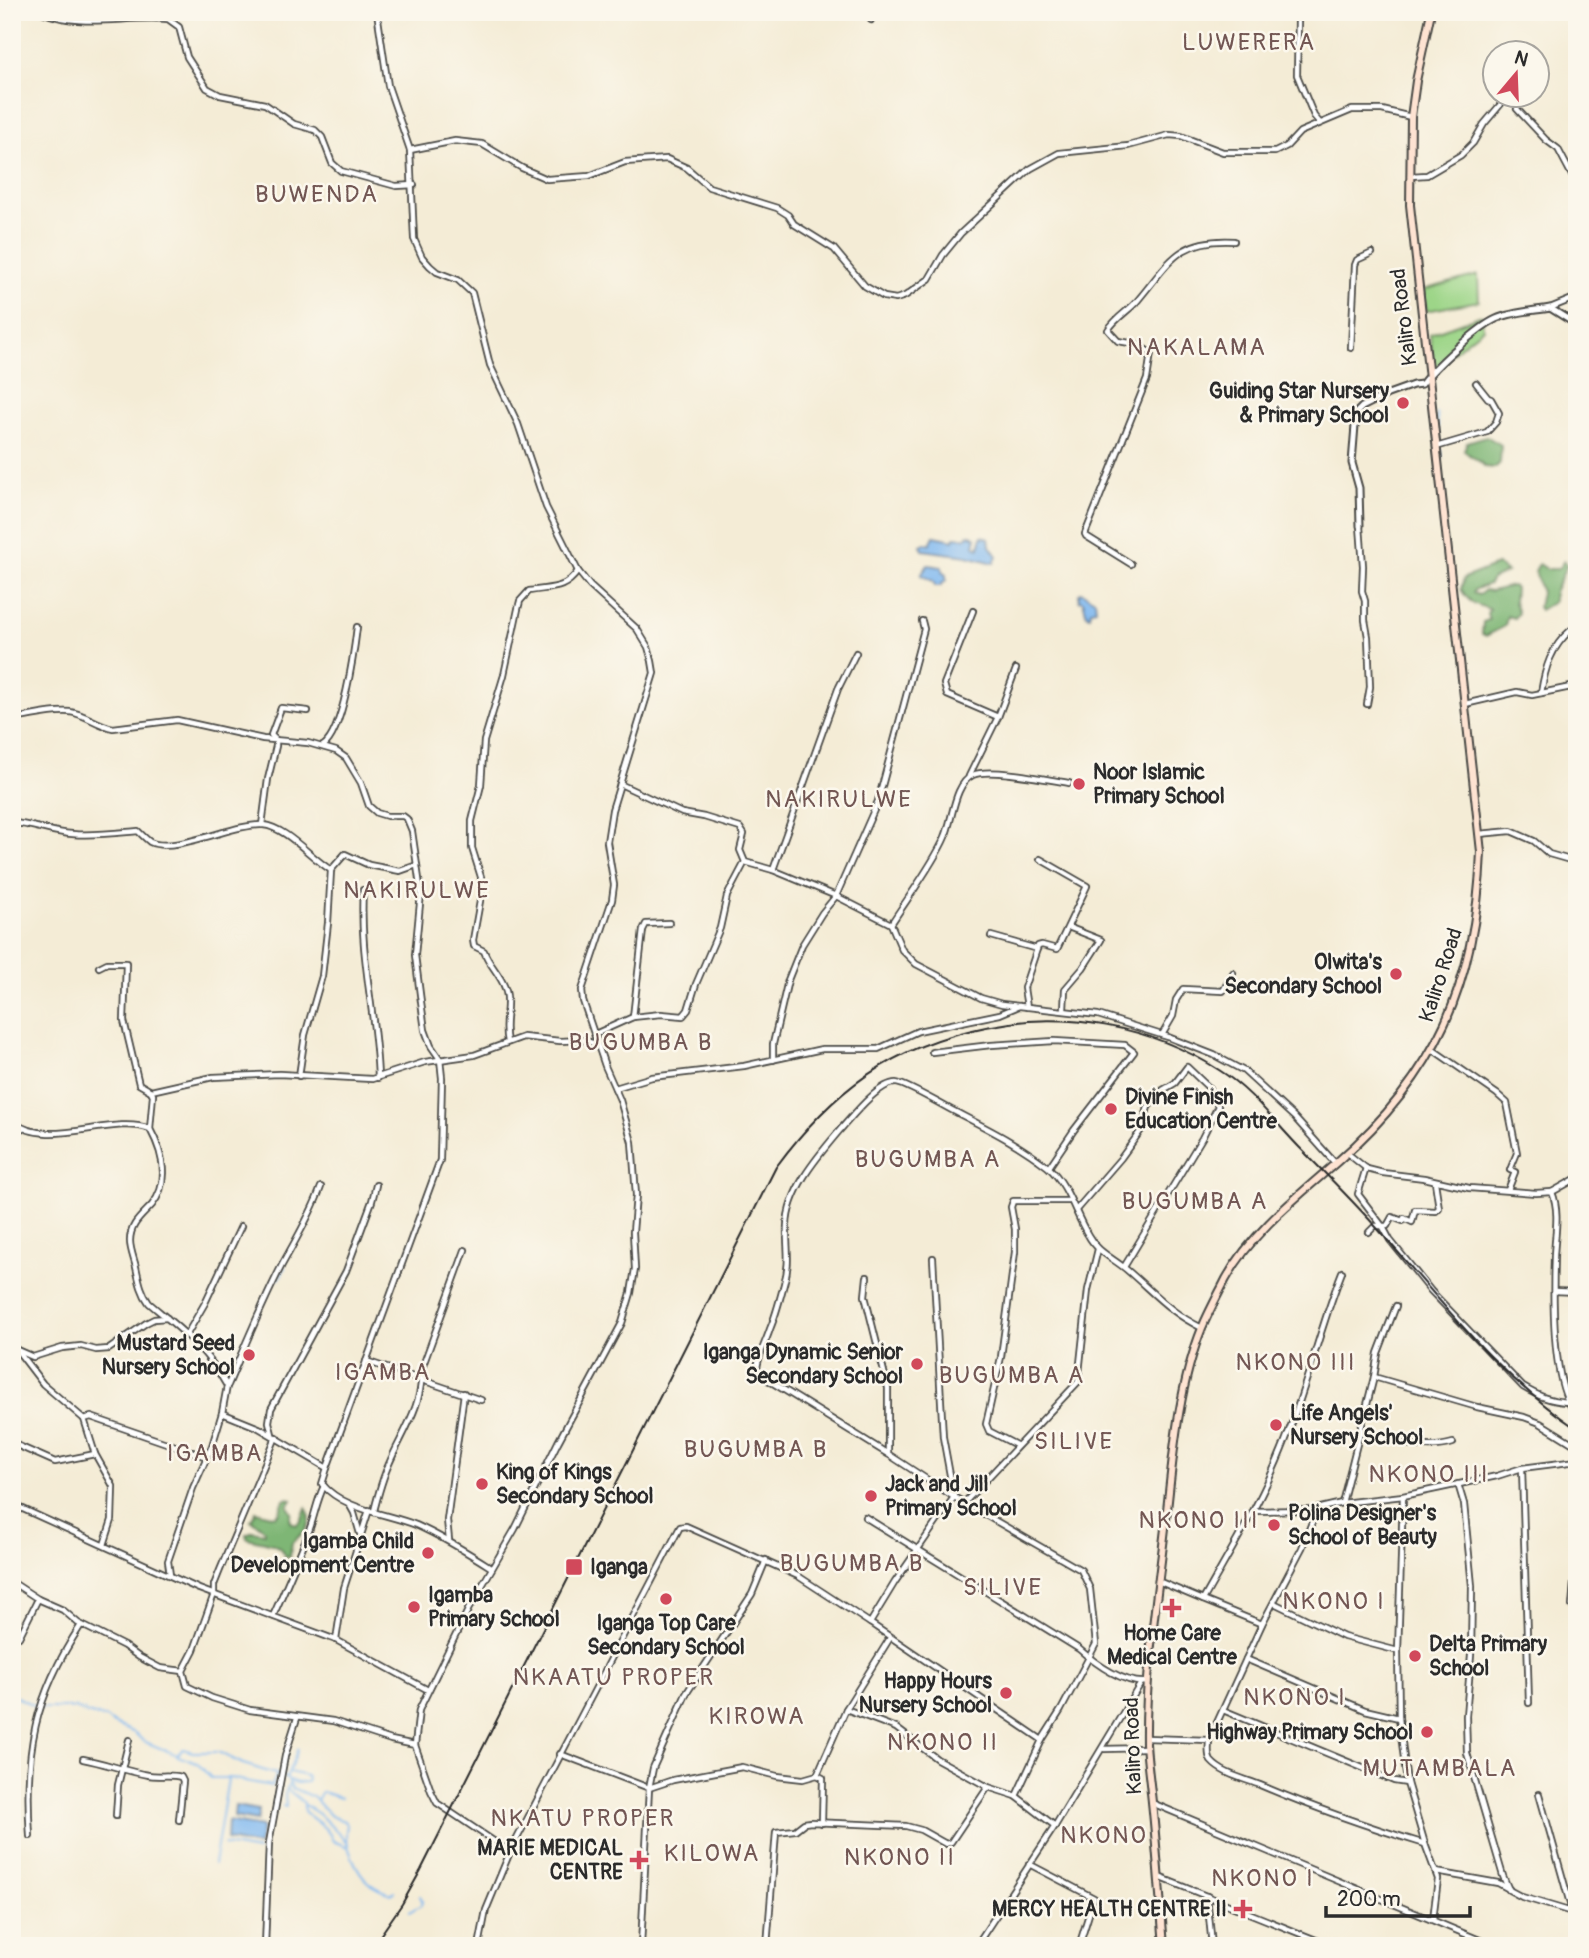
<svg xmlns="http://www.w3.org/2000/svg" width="1589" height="1958" font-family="Pangolin,sans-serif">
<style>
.green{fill:#9dd588;stroke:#64805a;stroke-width:2}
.forest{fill:#7eb674;stroke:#547050;stroke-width:2}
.water{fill:#7fb8f0;stroke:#55728e;stroke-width:2}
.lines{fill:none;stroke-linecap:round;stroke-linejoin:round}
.stream{stroke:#7fb8f0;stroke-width:2}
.minor-casing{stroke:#494845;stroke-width:8}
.tertiary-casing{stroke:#494845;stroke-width:9}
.secondary-casing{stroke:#494845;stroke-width:10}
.minor{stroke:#fff;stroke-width:4.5}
.tertiary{stroke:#fff;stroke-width:5}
.secondary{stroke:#fee3d2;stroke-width:6}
.rail{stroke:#2b2b2b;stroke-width:2}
.poi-dot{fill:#d1495b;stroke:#fbf7ec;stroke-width:2.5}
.labels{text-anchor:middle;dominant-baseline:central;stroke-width:5;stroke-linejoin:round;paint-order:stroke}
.street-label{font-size:21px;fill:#2b2b2b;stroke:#fbf7ec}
.poi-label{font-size:21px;font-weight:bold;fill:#2b2b2b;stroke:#fbf7ec;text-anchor:end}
.quarter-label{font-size:24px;letter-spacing:2px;fill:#725653;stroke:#fbf7ec}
</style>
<rect width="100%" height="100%" fill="#fbf7ec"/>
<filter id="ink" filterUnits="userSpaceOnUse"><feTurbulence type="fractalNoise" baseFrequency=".0143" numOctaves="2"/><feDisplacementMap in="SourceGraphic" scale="14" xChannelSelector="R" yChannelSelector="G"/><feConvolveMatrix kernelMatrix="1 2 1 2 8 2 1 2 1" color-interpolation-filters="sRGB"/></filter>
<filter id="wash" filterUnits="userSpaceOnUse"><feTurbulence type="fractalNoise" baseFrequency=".00686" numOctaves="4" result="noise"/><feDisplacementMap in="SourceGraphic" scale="28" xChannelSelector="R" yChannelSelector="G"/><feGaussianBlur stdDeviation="1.57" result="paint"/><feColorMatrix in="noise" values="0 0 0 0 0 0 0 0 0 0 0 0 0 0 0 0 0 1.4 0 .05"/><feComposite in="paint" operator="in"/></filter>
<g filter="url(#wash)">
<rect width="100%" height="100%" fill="#f4ecd6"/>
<g class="green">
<path d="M1478,275l1,26 -53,10 -3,-21z"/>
<path d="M1482,315l1,13 -49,40 -4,-34z"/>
</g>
<g class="forest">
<path d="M1486,436l15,9 -1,18 -5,5 -10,-1c-6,-8 -14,-9 -21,-17l3,-8z"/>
<path d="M1564,561l3,4 -13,27 -1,10 -13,8 -2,-3 3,-15 -6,-21 4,-7 8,5h11z"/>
<path d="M1497,565l10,7 -15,7 -3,5 -15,6 -1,3 6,2 6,-5 6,1 21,-5 3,2 -1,14 4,11 -4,5 -7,-2 -2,10 -19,10 -4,-2 1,-12 6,-2 -2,-7 3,-4c-15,-4 -21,-6 -29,-20l3,-11z"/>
<path d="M288,1498l4,2 -4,6 4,7 -2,5 1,4 6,3 4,-4 5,-13c11,17 -4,25 -14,35l-2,14 -5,-1c-5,-15 -25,-14 -38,-18l-1,-4 7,-3 12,2v-3l-14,-10 5,-9 19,5 4,-3 5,-13z"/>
</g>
<g class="water">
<path d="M969,534l7,3 -2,9 5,2 3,-12 7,2 1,8 7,10 -3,7 -27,-7 -44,-6 -2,-5 4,-2 5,1 4,-8 20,4 1,-3 11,1z"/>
<path d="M928,565l14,2v5l4,3v5l-6,6h-5l-2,-5 -12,-6z"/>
<path d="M1081,592l14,8 1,9 -5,1 -1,6 -3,-1 -4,-14 -4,-1v-6z"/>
<path d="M235,1806l24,4 -2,11 -23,-4z"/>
<path d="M228,1821l34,6 -3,19 -32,-6z"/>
</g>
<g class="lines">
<g class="stream">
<path d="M1437,414l1,16"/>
<path d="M1438,433l2,10"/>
<path d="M1441,450l1,7"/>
<path d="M279,1279l6,-12"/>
<path d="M12,1695l28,13h35l12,6 19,4 6,5 23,10 8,8 34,14 6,-6 10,3h25l25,12 36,11"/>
<path d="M178,1756l19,7 14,15h18l43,8 4,-10"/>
<path d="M289,1772l17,4 2,3 -1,3 -10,1 -8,-3"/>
<path d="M284,1777l4,2 4,9 21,9 18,19 13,5 3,5c-5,15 10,47 23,57 5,5 14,8 21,11l3,-3"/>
<path d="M286,1778l12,-29"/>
<path d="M289,1783l-2,6 17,14v8c11,11 24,15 29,30l15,6"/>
<path d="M317,1801l5,-9 19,6"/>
<path d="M305,1805l14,9 29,29"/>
<path d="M283,1806l3,1 -1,-12 2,-6"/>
<path d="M224,1845l34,6"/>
<path d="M214,1864l14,-85"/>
<path d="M409,1912l12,-7 1,-5 -2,-4"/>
</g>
</g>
</g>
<g filter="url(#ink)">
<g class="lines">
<g class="minor-casing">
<g id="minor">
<path d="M42,12c41,17 84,3 126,7l11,8 8,30 20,31 13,7 45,9 29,20 21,6 7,7 10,26 9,8 55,15 18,-1"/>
<path d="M377,12l11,74 22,64 4,89 8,18 8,9 7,6 21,8 14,13 18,72 28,59 28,83 32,64 12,15 47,43 11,18 4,14 2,12 -42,137 -5,32 7,43 -2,15 -30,90 1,11 22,65 15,34 12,42 4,53 -3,37 2,37 -4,24 -9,30 -64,119 -43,87 -46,79 -50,102 -4,35 16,46 6,12 73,49"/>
<path d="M1287,12l7,1 4,7 -1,55 17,41 6,7"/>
<path d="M871,20l3,-8"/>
<path d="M1517,109l29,31 12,9 19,36"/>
<path d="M410,150l45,-9 27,3 40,24 25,11 42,-3 36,-14 42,-3 20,9 22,19 68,21 11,7 6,9 40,25 31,37 19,11 12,2 9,-3 24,-17 14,-24 18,-22 69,-64 29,-16 69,-7 41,-11 12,1 42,16h52l12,-6 13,-14 52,-22h30l29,7"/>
<path d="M1410,176l17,-1 34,-20 12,-12 11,-19 17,-20"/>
<path d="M1550,308l27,-11"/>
<path d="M1351,348l4,-83 2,-5 15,-7"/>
<path d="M1436,447l51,-15 9,-10 3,-9 -8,-14 -3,-1 -12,-15"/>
<path d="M1360,526l3,40 -1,25 3,10v19l3,17 2,50 -3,17"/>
<path d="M1131,564l-45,-28 -1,-2 62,-155 4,-26 -15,-9 -18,-3 -10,-11c8,-13 21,-19 30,-30 32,-38 40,-62 96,-59"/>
<path d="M973,611l-29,73 3,11 51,22 18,-48"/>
<path d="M1541,693c4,-25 10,-46 30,-63"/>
<path d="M1465,704l52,-12 15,3 39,-8 6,-3"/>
<path d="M12,719c19,-2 39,-9 58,-7 15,2 27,13 43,16l64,-8 86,19 45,4 28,8 10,7 15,25 8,23 8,7 10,3h16l4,3 5,12 9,62 -6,62 6,47 4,28 6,16 9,13 2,19 -2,82 -113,308"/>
<path d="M323,746c20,-13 31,-94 34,-119"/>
<path d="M969,776l29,-59"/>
<path d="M620,784l62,29 22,4 36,11 4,6 -4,16 5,12 28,8 63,26 55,28 11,26 14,14 65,34 21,6 96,11 70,22 46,18 30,16 50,46 41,46"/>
<path d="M12,823c21,1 40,10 60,11 22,2 44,-1 66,-3 3,3 8,8 12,11 24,12 85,-19 113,-17 23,2 48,33 68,45l14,-16 24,11 31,6 17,-6"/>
<path d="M262,825l6,-46 8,-33v-6l-5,-5 10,-27 27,3"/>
<path d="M1479,834l32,-3 23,10 15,13 28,8"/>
<path d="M773,870l65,-181 18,-36"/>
<path d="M363,890c-4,64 13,124 15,188"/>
<path d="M891,924c16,-25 43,-61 54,-87 8,-18 9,-53 28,-62 16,-8 77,5 96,8"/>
<path d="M991,936l46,13"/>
<path d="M99,967l8,-4h19l-2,58 15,63 12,7 2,4 -3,34"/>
<path d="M1027,1007l-3,-19 14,-42 4,-1 15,4 30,-63 -47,-27"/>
<path d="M1064,1010l1,-21 18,-21 18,-28 -33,-13"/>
<path d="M633,1017l10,-87 3,-6 23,-1"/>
<path d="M595,1034l38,-17 28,-3 22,2 5,-6 8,-26 24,-56 7,-32 18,-34"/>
<path d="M1162,1035l11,-19 3,-16 7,-11 40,2 10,-18"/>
<path d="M507,1042c-4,-18 1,-28 0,-45 -1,-17 -18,-31 -23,-46l-10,-5 -1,-6 9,-50 -1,-13 -9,-29v-27l9,-36 3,-44 20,-66 14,-66 2,-8 9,-10c22,-4 35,0 49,-20"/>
<path d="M1432,1049l65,45 10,9 10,50 -7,17 5,2 -7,18"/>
<path d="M932,1052l59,-7 63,-4 71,4 9,7 -60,78 -25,37"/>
<path d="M773,1060v-16l15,-64 14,-35 20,-32 14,-17 42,-95 46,-172 -2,-8"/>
<path d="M299,1076l6,-41 17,-59 6,-53 3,-53"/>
<path d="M615,1088l37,-11 92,-11 78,-17h56l40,-18 82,-17 19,-8"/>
<path d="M151,1091l62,-14 66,-3 93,5 53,-17 49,-7 49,-18 37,4 24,-1 14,5"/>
<path d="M12,1121c36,30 99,-7 138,8 13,24 20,53 2,76 -10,11 -22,19 -22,36 0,8 4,18 6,26 3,13 5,25 13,36 32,27 57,45 78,83l-5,27 37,15 68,40 -5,16c22,26 63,29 94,41 27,12 51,27 76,43"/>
<path d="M1347,1153l20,16 16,4 41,5 45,10 67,5 16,-1c8,20 3,42 2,64 -1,34 -3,136 23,157"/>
<path d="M1366,1168l-8,26 25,33 7,13 41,51 92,96c15,9 27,14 44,15"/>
<path d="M1552,1192l25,-14"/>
<path d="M1076,1210l45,-52 21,-29 6,-22 15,-17 12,-7 12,-16 21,20 10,19 -16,32 -78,129"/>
<path d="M1369,1232l6,-6h12l5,-9 11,4 1,-3 8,4 3,-12 21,1 3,-3 -4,-26"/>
<path d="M933,1258l10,179 11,60 -59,85 -25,41 172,117"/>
<path d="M867,1277l-2,19 23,92v66l66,43 127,73 9,19 6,55 -35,66 -19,30 -26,56"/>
<path d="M1554,1291l23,1"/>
<path d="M187,1334l18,-31 36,-77"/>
<path d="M12,1344l5,6 16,7 29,-9 19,-2 15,4 13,-1 37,-26 8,-4 13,-1"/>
<path d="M17,1350l26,34 41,35 11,35 18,32 -1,34 -8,25"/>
<path d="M366,1361l115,39"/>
<path d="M1374,1377l103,30 47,10 16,6 37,23"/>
<path d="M228,1385c17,-40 34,-81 54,-120 14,-26 29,-50 39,-78"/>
<path d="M84,1419l7,-2 116,40"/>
<path d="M1360,1431c28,9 64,21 93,12"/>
<path d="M272,1434l-3,-12 2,-13 75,-138 26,-70 4,-16"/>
<path d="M276,1437l-56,133 -6,15v9l-20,56 -11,21 4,15 25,12 38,12 83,11 58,19 24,5"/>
<path d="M12,1443l43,19 40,-8"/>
<path d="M1016,1445l-27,-14 -3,-7 15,-67 14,-105v-23l-4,-22 2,-6h56"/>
<path d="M888,1454l-128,-79 -3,-6c1,-14 9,-27 13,-40 6,-14 10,-30 14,-45 7,-23 2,-37 3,-58 1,-36 31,-70 53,-96 11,-12 38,-47 56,-47 7,0 43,20 52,25 34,18 70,35 100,59 20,17 27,47 40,68 9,17 25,23 39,35 27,23 42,42 75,58"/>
<path d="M1522,1468l7,235"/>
<path d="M1458,1484l6,20 8,82 -1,69 -5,61 1,37 36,123 6,14 13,7 50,15 5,6"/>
<path d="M1403,1496l-5,155 1,67 8,65 18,61 13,35 -5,40"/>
<path d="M965,1502l113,-120 10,-92 10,-41"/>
<path d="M1342,1503l32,-126 4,-24 18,-47"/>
<path d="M12,1504l187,85 137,51 92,50"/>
<path d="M349,1504l5,9 6,21"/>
<path d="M1317,1509l-15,39 -40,76 -53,116c0,6 -2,15 2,21 11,13 34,18 49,24 54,23 109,42 165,59"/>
<path d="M374,1511c4,-16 8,-32 15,-47 12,-29 35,-60 32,-93l44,-121"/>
<path d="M1254,1511l58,-1 30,-7 61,-7 94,-20 25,-8 55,-7"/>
<path d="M865,1517l214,132c17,15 46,36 69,33"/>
<path d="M449,1540l-2,-20 17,-127"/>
<path d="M1577,1546l-5,60 5,7"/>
<path d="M170,1575l-2,-14 25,-73 19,-42 10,-33"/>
<path d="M1158,1581l45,19c28,-50 58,-98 79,-151 24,-58 37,-119 60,-177"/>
<path d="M12,1582l26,17 -19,38"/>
<path d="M38,1599l25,11 15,13 46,23 15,11 21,11 23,3"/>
<path d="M1203,1600l59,24"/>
<path d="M1274,1603l70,34 54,14"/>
<path d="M273,1616c13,-29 26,-58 37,-88 5,-14 7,-28 14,-42"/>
<path d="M336,1640l8,-52 25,-78"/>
<path d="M1246,1659l119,51 34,8"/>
<path d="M846,1709l50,19 41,31 51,28 28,9 39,30"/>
<path d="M1223,1710l171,71 13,2"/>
<path d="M1146,1738l63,2"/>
<path d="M1104,1749l42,-1"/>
<path d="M560,1754l89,34 24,-8 69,-13 35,9 26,3 14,-4 29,-66 44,-71"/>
<path d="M83,1759c22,4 42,12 65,16 11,2 21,-1 33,2l2,4 -4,39"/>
<path d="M817,1775l6,3 -1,45"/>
<path d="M1539,1794l33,117"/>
<path d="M1152,1803l342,143"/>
<path d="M116,1816l2,-31 11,-45"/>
<path d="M30,1836c-6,-85 4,-139 51,-211"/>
<path d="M1029,1864l65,34 -15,48"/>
<path d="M1436,1872l62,11 11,6"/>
<path d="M1159,1877l172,69"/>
<path d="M1207,1896l5,50"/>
<path d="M265,1946l4,-103 16,-87 12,-38"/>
<path d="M479,1946l7,-36 24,-58 170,-325 6,-1 112,50 72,47"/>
<path d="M641,1946l8,-158 4,-20 33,-74 66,-100 14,-34"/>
<path d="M767,1946l9,-114 19,-2 9,-7 7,-1 95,4 15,4 25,14 5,-2 37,-55"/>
<path d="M976,1946l79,-120 86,-143"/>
</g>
</g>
<g class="tertiary-casing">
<path id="tertiary" d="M1360,526l-1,-38 -7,-25 4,-50 6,-6 26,-13 25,-9 9,-1c12,-17 56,-57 74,-65 16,-7 36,-8 54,-11l27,17"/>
</g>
<g class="secondary-casing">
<path id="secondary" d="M1164,1946c-4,-48 -7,-96 -12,-144 -2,-20 -5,-40 -6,-59 -1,-66 9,-133 17,-198 9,-71 12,-150 39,-217 7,-17 16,-33 24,-49 26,-47 71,-82 111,-117 100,-87 139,-178 144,-310l-71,-647 1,-88 5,-36 15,-69"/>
</g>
<use href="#minor" class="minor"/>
<use href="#tertiary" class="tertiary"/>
<use href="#secondary" class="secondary"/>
<path class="rail" d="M373,1946l29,-42 19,-34 355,-703c56,-76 115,-121 210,-140 78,-17 165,-1 233,43 32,20 54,50 80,77 26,26 52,52 77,80 65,73 118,146 201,202"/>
</g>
</g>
<g class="poi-dot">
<circle cx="1403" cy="403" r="7"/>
<circle cx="1079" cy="784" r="7"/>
<circle cx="1396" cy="974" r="7"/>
<circle cx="1111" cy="1109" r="7"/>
<circle cx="249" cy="1355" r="7"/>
<circle cx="917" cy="1364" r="7"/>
<circle cx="1276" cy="1425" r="7"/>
<circle cx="482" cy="1484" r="7"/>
<circle cx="871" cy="1496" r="7"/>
<circle cx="1274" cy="1525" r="7"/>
<circle cx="428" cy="1553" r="7"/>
<rect x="565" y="1558" width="18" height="18" rx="3.5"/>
<circle cx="666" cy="1599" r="7"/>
<circle cx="414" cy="1607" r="7"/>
<path d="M1168.5 1597.5h7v7h7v7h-7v7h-7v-7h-7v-7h7z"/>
<circle cx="1415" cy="1656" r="7"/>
<circle cx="1006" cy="1693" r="7"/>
<circle cx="1427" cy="1732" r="7"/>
<path d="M635.5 1849.5h7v7h7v7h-7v7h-7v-7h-7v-7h7z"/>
<path d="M1239.5 1898.5h7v7h7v7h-7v7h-7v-7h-7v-7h7z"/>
</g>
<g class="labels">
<g class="street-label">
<text transform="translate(1404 317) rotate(-97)">Kaliro Road</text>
<text transform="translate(1441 975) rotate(-72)">Kaliro Road</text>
<text transform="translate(1133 1746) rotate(-92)">Kaliro Road</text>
</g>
<g class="poi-label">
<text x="1389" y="391">Guiding Star Nursery<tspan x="1389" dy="24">&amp; Primary School</tspan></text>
<text x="1093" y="772" text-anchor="start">Noor Islamic<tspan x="1093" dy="24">Primary School</tspan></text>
<text x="1382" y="962">Olwita's<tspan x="1382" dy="24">Secondary School</tspan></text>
<text x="1125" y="1097" text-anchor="start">Divine Finish<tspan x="1125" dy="24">Education Centre</tspan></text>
<text x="235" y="1343">Mustard Seed<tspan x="235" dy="24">Nursery School</tspan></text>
<text x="903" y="1352">Iganga Dynamic Senior<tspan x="903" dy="24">Secondary School</tspan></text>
<text x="1290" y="1413" text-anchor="start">Life Angels'<tspan x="1290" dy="24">Nursery School</tspan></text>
<text x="496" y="1472" text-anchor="start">King of Kings<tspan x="496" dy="24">Secondary School</tspan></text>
<text x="885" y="1484" text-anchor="start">Jack and Jill<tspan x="885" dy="24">Primary School</tspan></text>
<text x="1288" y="1513" text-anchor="start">Polina Designer's<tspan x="1288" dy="24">School of Beauty</tspan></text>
<text x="414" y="1541">Igamba Child<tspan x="414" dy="24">Development Centre</tspan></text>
<text x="590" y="1567" text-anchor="start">Iganga</text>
<text x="428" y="1595" text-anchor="start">Igamba<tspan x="428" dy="24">Primary School</tspan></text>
<text x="666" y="1623" text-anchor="middle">Iganga Top Care<tspan x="666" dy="24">Secondary School</tspan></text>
<text x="1172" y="1633" text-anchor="middle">Home Care<tspan x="1172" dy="24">Medical Centre</tspan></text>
<text x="1429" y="1644" text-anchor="start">Delta Primary<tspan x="1429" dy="24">School</tspan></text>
<text x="992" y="1681">Happy Hours<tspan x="992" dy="24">Nursery School</tspan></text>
<text x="1413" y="1732">Highway Primary School</text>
<text x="623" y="1848">MARIE MEDICAL<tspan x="623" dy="24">CENTRE</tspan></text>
<text x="1227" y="1909">MERCY HEALTH CENTRE II</text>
</g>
<g class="quarter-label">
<text x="1249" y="42">LUWERERA</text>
<text x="317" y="194">BUWENDA</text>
<text x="1197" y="347">NAKALAMA</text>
<text x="839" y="799">NAKIRULWE</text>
<text x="417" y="890">NAKIRULWE</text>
<text x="641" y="1042">BUGUMBA B</text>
<text x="928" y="1159">BUGUMBA A</text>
<text x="1195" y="1201">BUGUMBA A</text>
<text x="1296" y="1362">NKONO III</text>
<text x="383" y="1372">IGAMBA</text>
<text x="1012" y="1375">BUGUMBA A</text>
<text x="1074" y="1441">SILIVE</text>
<text x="756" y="1449">BUGUMBA B</text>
<text x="215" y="1453">IGAMBA</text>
<text x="1429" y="1474">NKONO III</text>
<text x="1199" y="1520">NKONO III</text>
<text x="852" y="1563">BUGUMBA B</text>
<text x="1003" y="1587">SILIVE</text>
<text x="1334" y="1601">NKONO I</text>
<text x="614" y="1677">NKAATU PROPER</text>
<text x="1295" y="1697">NKONO I</text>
<text x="757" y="1716">KIROWA</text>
<text x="943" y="1742">NKONO II</text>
<text x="1440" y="1768">MUTAMBALA</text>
<text x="583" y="1818">NKATU PROPER</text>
<text x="1104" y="1835">NKONO</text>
<text x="712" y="1853">KILOWA</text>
<text x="900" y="1857">NKONO II</text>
<text x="1263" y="1878">NKONO I</text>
</g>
</g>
<rect width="1589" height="1958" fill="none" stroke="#fbf7ec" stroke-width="42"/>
<g transform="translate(1516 74) rotate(19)"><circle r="33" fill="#fbf7ec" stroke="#a8a59f" stroke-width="2"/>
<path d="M0-5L12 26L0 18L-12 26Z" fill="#d1495b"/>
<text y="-10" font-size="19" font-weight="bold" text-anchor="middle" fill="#2b2b2b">N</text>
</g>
<path d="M1326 1906v10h144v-10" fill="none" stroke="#2b2b2b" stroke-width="3.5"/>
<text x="1337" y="1906" font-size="21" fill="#2b2b2b" stroke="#fbf7ec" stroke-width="5" paint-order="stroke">200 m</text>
</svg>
